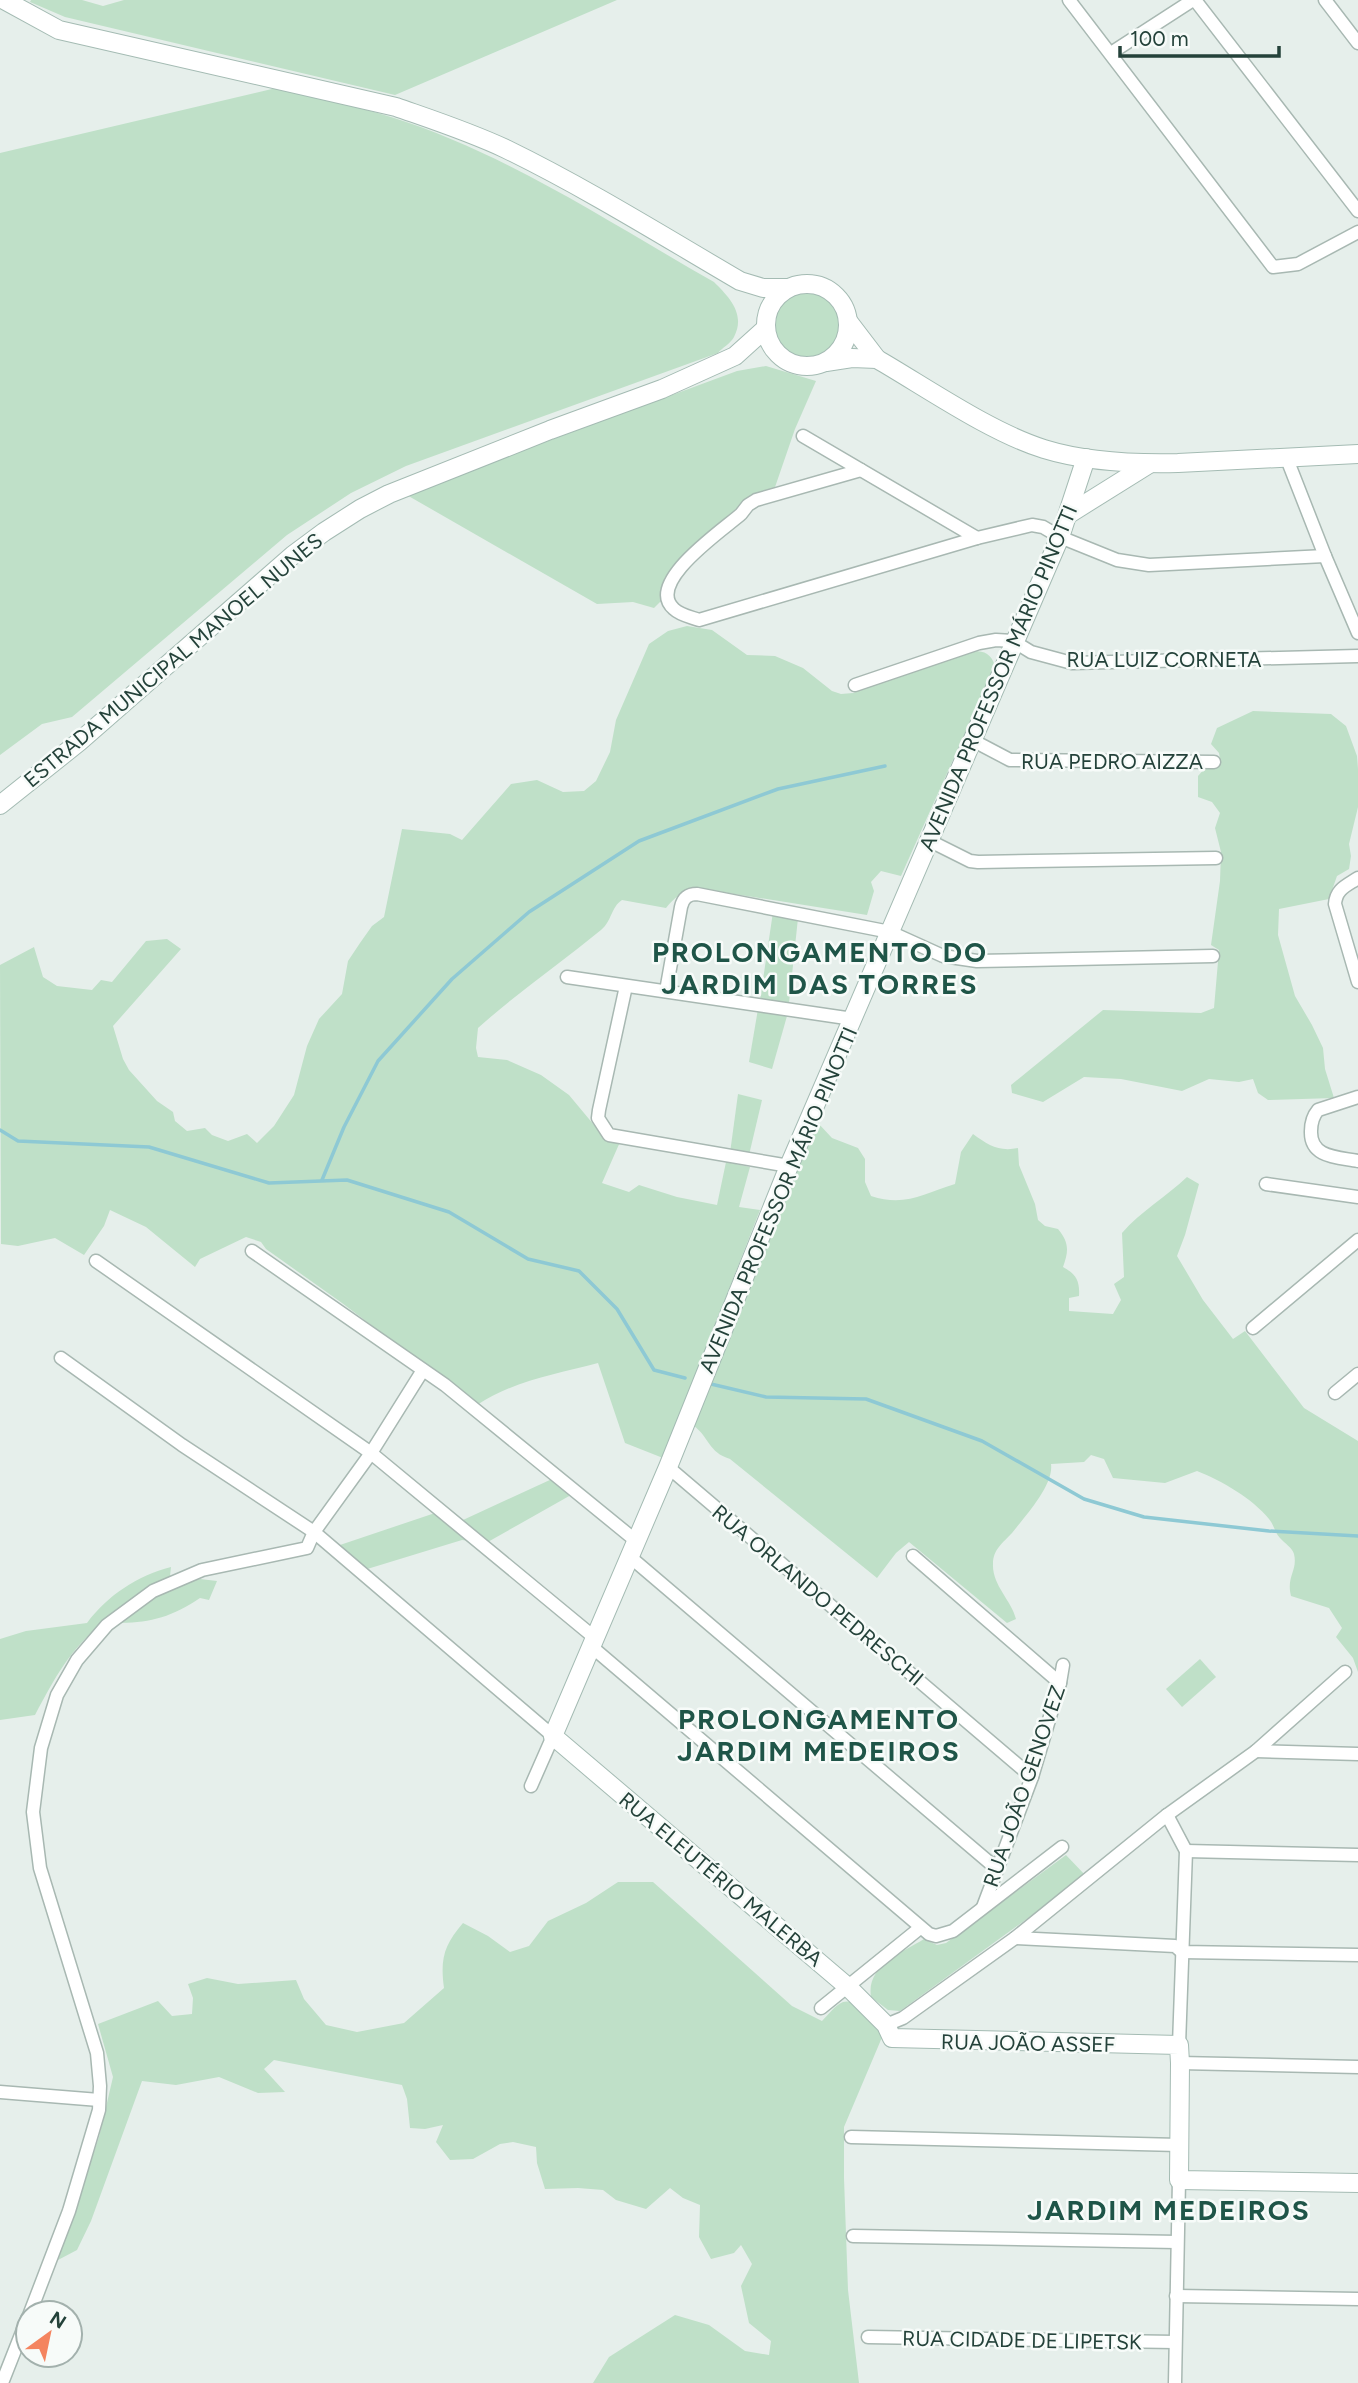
<svg xmlns="http://www.w3.org/2000/svg" width="1358" height="2383" font-family="Figtree,sans-serif">
<style>
.green{fill:#bfe0c8}
.lines{fill:none;stroke-linecap:round;stroke-linejoin:round}
.stream{stroke:#8ec9d4;stroke-width:3.5}
.street-casing{stroke:#a8b8b2;stroke-width:15}
.secondary-casing{stroke:#a4bbb3;stroke-width:20}
.street{stroke:#fff;stroke-width:12}
.secondary{stroke:#fff;stroke-width:18}
.labels{text-anchor:middle;dominant-baseline:central;stroke-width:5;stroke-linejoin:round;paint-order:stroke}
.street-label{font-size:21px;fill:#24423a;stroke:#f7fbf9}
.district-label{font-size:28px;font-weight:bold;letter-spacing:2px;fill:#1f5548;stroke:#f7fbf9}
</style>
<rect width="100%" height="100%" fill="#e6efeb"/>
<g class="green">
<path d="M31,0h51l21,6 21,-6h493l-222,95 -330,-78 -35,-15z"/>
<path d="M276,88c38,10 77,17 115,29 115,36 219,106 323,165 15,15 32,32 20,55 -3,6 -12,11 -16,16l-312,113 -55,27 -64,42 -215,182 -30,7 -42,31v-602z"/>
<circle cx="807" cy="325" r="32"/>
<path d="M766,366l50,15 -21,48 -21,61 -30,11 -79,76 -5,13 2,10 -8,8 -21,-6 -36,2 -192,-110 332,-123z"/>
<path d="M687,626l25,4 35,25 28,1 28,12 29,23 9,3 12,-1 110,-41c16,-2 27,-2 32,14l-94,210 -20,-5 -10,11 3,9 -7,24 -170,-27c-15,3 -22,9 -31,20l-44,-8c-11,7 -10,21 -21,30 -40,33 -84,63 -123,98l-2,20 2,9 29,3 34,15 28,20 35,42 16,5 -18,41 27,9 10,-7 38,12 40,8 9,-43 24,5 -11,40 21,3 -97,248 -38,-15 -27,-80c-42,11 -85,18 -121,42l-135,-102 -76,-54 -5,-7 -15,-5 -46,22 -5,8 -49,-40 -36,-17 -6,16 -20,29 -29,-17 -37,8 -17,-2 -1,-279 34,-18 9,30 14,9 35,4 9,-10 11,2 34,-41 21,-2 14,10 -68,77 10,33 6,11 28,31 16,11 2,9 12,10 18,-3 7,7 16,6 19,-7 10,9 17,-17 20,-31 13,-49 12,-27 23,-25 6,-33 12,-18 12,-17 12,-9 18,-88 48,5 12,6 49,-56 26,-4 26,12 21,-1 12,-10 14,-29 6,-32 33,-76 19,-13z"/>
<path d="M1253,711l78,3 15,12 11,30 1,13v38l-9,37 2,12 -2,13 -12,7 -8,23 -50,10 -1,26 17,61 17,29 11,23 2,21 9,29 -66,2 -10,-7 -5,-14 -14,3 -30,-3 -27,12 -61,-12 -37,-2 -41,25 -31,-9 -1,-8 92,-75 98,3 13,-5 5,-58 -8,-5 9,-64 1,-29 -6,-24 5,-15 -8,-11 -14,-5v-21l8,-9 15,-2 -2,-12 -8,-9 6,-16z"/>
<path d="M773,912l25,6 -9,85 -29,-3z"/>
<path d="M758,1009l29,7 -15,53 -23,-7z"/>
<path d="M738,1094l24,6 -13,55 -19,-2z"/>
<path d="M818,1123l14,15 26,10 7,11v23l6,14c34,11 52,-2 84,-12l6,-32 12,-18c15,11 26,18 45,14l1,17 16,39 3,16 7,6 13,3c11,13 11,22 5,38 13,7 17,14 16,29l-10,2v13l44,3 8,-14 -7,-16 10,-7 -2,-44c19,-22 44,-36 65,-56l12,7 -14,51 -8,21 26,44 30,39 12,-8 59,77 54,33v231l-5,-14 -17,-21 6,-9 -13,-20 -38,-12c-5,-20 7,-25 3,-42 -2,-7 -9,-10 -14,-16 -5,-5 -6,-13 -11,-19 -17,-21 -47,-38 -72,-48l-32,12 -52,-5 -9,-19 -13,-4 -7,7 -33,2c3,21 -26,52 -39,69 -9,10 -19,16 -19,31 -1,21 18,36 23,55l-9,4 -98,-81 -13,11 -19,25 -147,-119c-22,-7 -20,-21 -37,-34 43,-100 79,-203 125,-302z"/>
<path d="M552,1479l19,16 -85,48 -24,-3 -98,30 -27,-24 101,-34 25,8z"/>
<path d="M171,1567l-1,9 11,8 19,-5 17,2 -8,19 -9,-2c-32,22 -59,27 -97,24 -35,30 -47,54 -68,93l-35,5v-81l26,-8 61,-8c21,-28 50,-47 84,-56z"/>
<path d="M1200,1659l16,18 -34,30 -16,-18z"/>
<path d="M1066,1855l20,21 -186,135 -12,-1 -17,-13c-5,-32 31,-44 53,-58l13,6 9,-2z"/>
<path d="M618,1882h35l139,124 30,15c6,-6 13,-16 21,-19 16,-5 31,23 40,33l-39,92v51l4,112 11,93h-266l16,-26 66,-42 34,10 36,26 24,4 2,-14 -22,-18 -8,-37 11,-22 -11,-19 -7,8 -23,6 -12,-22 1,-32 -17,-7 -13,-10 -24,21 -30,-9 -13,-10 -25,-2 -33,1 -8,-26 -1,-16 -23,-5 -13,2 -27,15 -23,1 -14,-18 7,-17 -18,4 -15,-1 -3,-29 -5,-14 -128,-25 -10,9 21,23 -27,1 -39,-16 -43,8 -34,-4 -51,140 -14,29 -19,10 41,-123 14,-60 -15,-53 60,-23 14,15 20,-2 1,-16 -5,-14 19,-6 31,6 58,-4 8,19 22,26 31,7 47,-9 40,-35c-4,-29 0,-43 19,-65l25,13 22,16 19,-6 19,-25 38,-18z"/>
</g>
<g class="lines">
<g class="stream">
<path d="M0,1130l18,11 131,6 120,36 78,-3 102,32 79,47 51,12 38,38 37,61 31,8"/>
<path d="M322,1180l22,-53 34,-66 74,-82 77,-67 110,-71 139,-52 107,-23"/>
<path d="M711,1384l55,13 100,2 116,42 102,58 60,18 125,14 89,5"/>
</g>
<g class="street-casing">
<g id="street">
<path d="M1069,0l204,267 25,-3 60,-32"/>
<path d="M1195,0l163,211"/>
<path d="M1325,0l33,43"/>
<path d="M1111,53l82,-53"/>
<path d="M803,436l174,102"/>
<path d="M1287,459l38,97 33,77"/>
<path d="M861,470l-105,30 -8,5 -7,9c-18,16 -97,69 -67,95 6,6 17,8 25,11l278,-82 55,-13 11,2 17,10 57,23 32,5 176,-9"/>
<path d="M855,685l124,-42 17,-3 17,1 18,11 41,11 286,-7"/>
<path d="M972,740l38,20 204,2"/>
<path d="M930,841l40,20 8,1 238,-4"/>
<path d="M1358,878c-12,8 -22,11 -23,26l23,78"/>
<path d="M567,977l286,42"/>
<path d="M626,986l-27,124 -1,8 11,17 180,31"/>
<path d="M666,991l15,-84c2,-9 7,-13 16,-13l193,38 53,24 34,5 236,-5"/>
<path d="M1358,1097l-40,13c-5,6 -7,13 -7,21 -1,27 27,26 47,30"/>
<path d="M1266,1184l92,13"/>
<path d="M252,1251l193,134 190,155"/>
<path d="M96,1261l275,192 224,185"/>
<path d="M1253,1328l105,-88"/>
<path d="M61,1358l121,87 132,87 239,204 -22,50"/>
<path d="M1335,1393l23,-19"/>
<path d="M668,1467l364,310"/>
<path d="M629,1556l368,313"/>
<path d="M913,1556l147,127"/>
<path d="M592,1647l337,287 7,2 17,-5 109,-84"/>
<path d="M1256,1751l102,3"/>
<path d="M1167,1815l19,36 -7,194"/>
<path d="M1186,1851l172,4"/>
<path d="M983,1907l49,-130 28,-94 3,-18"/>
<path d="M1015,1938l160,8 7,6 176,3"/>
<path d="M821,2008l99,-80"/>
<path d="M886,2025l17,-7 112,-80 152,-123 89,-64 89,-79"/>
<path d="M1180,2063l178,4"/>
<path d="M0,2092l99,8"/>
<path d="M851,2137l328,8"/>
<path d="M853,2236l324,6"/>
<path d="M1176,2296l182,3"/>
<path d="M30,2313l39,-102 30,-101 1,-24 -3,-33 -57,-185 -7,-56 8,-64 16,-53 20,-35 30,-35 46,-34 49,-21 105,-22 7,-16 57,-79 52,-83"/>
<path d="M868,2337l307,5"/>
<path d="M2,2383l26,-66"/>
<path d="M1175,2383l4,-203"/>
</g>
</g>
<g class="secondary-casing">
<g id="secondary">
<path d="M4,0l55,30 337,77c37,13 74,25 110,42 80,39 157,87 234,132l23,7h24"/>
<circle cx="807" cy="325" r="41"/>
<path d="M848,321l29,38"/>
<path d="M826,362l26,-4 25,1c50,29 113,73 167,90 42,13 91,15 134,14l180,-9"/>
<path d="M1086,458l-26,79 -271,629 -121,301 -115,269 295,251 38,38 6,13 287,7 1,18 -1,117 179,3"/>
<path d="M1069,514l80,-50"/>
<path d="M0,805l79,-63 214,-187 31,-23 36,-23 29,-15 161,-64 112,-41 73,-33 30,-27"/>
</g>
</g>
<use href="#street" class="street"/>
<use href="#secondary" class="secondary"/>
</g>
<g class="labels">
<g class="street-label">
<text x="1164" y="659">RUA LUIZ CORNETA</text>
<text transform="translate(173 660) rotate(-40)">ESTRADA MUNICIPAL MANOEL NUNES</text>
<text transform="translate(998 678) rotate(-67)">AVENIDA PROFESSOR MÁRIO PINOTTI</text>
<text x="1112" y="761">RUA PEDRO AIZZA</text>
<text transform="translate(778 1200) rotate(-67)">AVENIDA PROFESSOR MÁRIO PINOTTI</text>
<text transform="translate(818 1595) rotate(40)">RUA ORLANDO PEDRESCHI</text>
<text transform="translate(1024 1786) rotate(-71)">RUA JOÃO GENOVEZ</text>
<text transform="translate(721 1879) rotate(40)">RUA ELEUTÉRIO MALERBA</text>
<text transform="translate(1028 2043) rotate(1)">RUA JOÃO ASSEF</text>
<text transform="translate(1022 2340) rotate(1)">RUA CIDADE DE LIPETSK</text>
</g>
<g class="district-label">
<text x="820" y="952">PROLONGAMENTO DO<tspan x="820" dy="32">JARDIM DAS TORRES</tspan></text>
<text x="819" y="1719">PROLONGAMENTO<tspan x="819" dy="32">JARDIM MEDEIROS</tspan></text>
<text x="1169" y="2210">JARDIM MEDEIROS</text>
</g>
</g>
<g transform="translate(49 2334) rotate(33)"><circle r="33" fill="#f7fbf9" stroke="#a3b1ad" stroke-width="2"/>
<path d="M0-5L12 26L0 18L-12 26Z" fill="#f4845f"/>
<text y="-10" font-size="19" font-weight="bold" text-anchor="middle" fill="#24423a">N</text>
</g>
<path d="M1120 46v10h159v-10" fill="none" stroke="#24423a" stroke-width="3.5"/>
<text x="1130" y="46" font-size="21" fill="#24423a" stroke="#f7fbf9" stroke-width="5" paint-order="stroke">100 m</text>
</svg>
